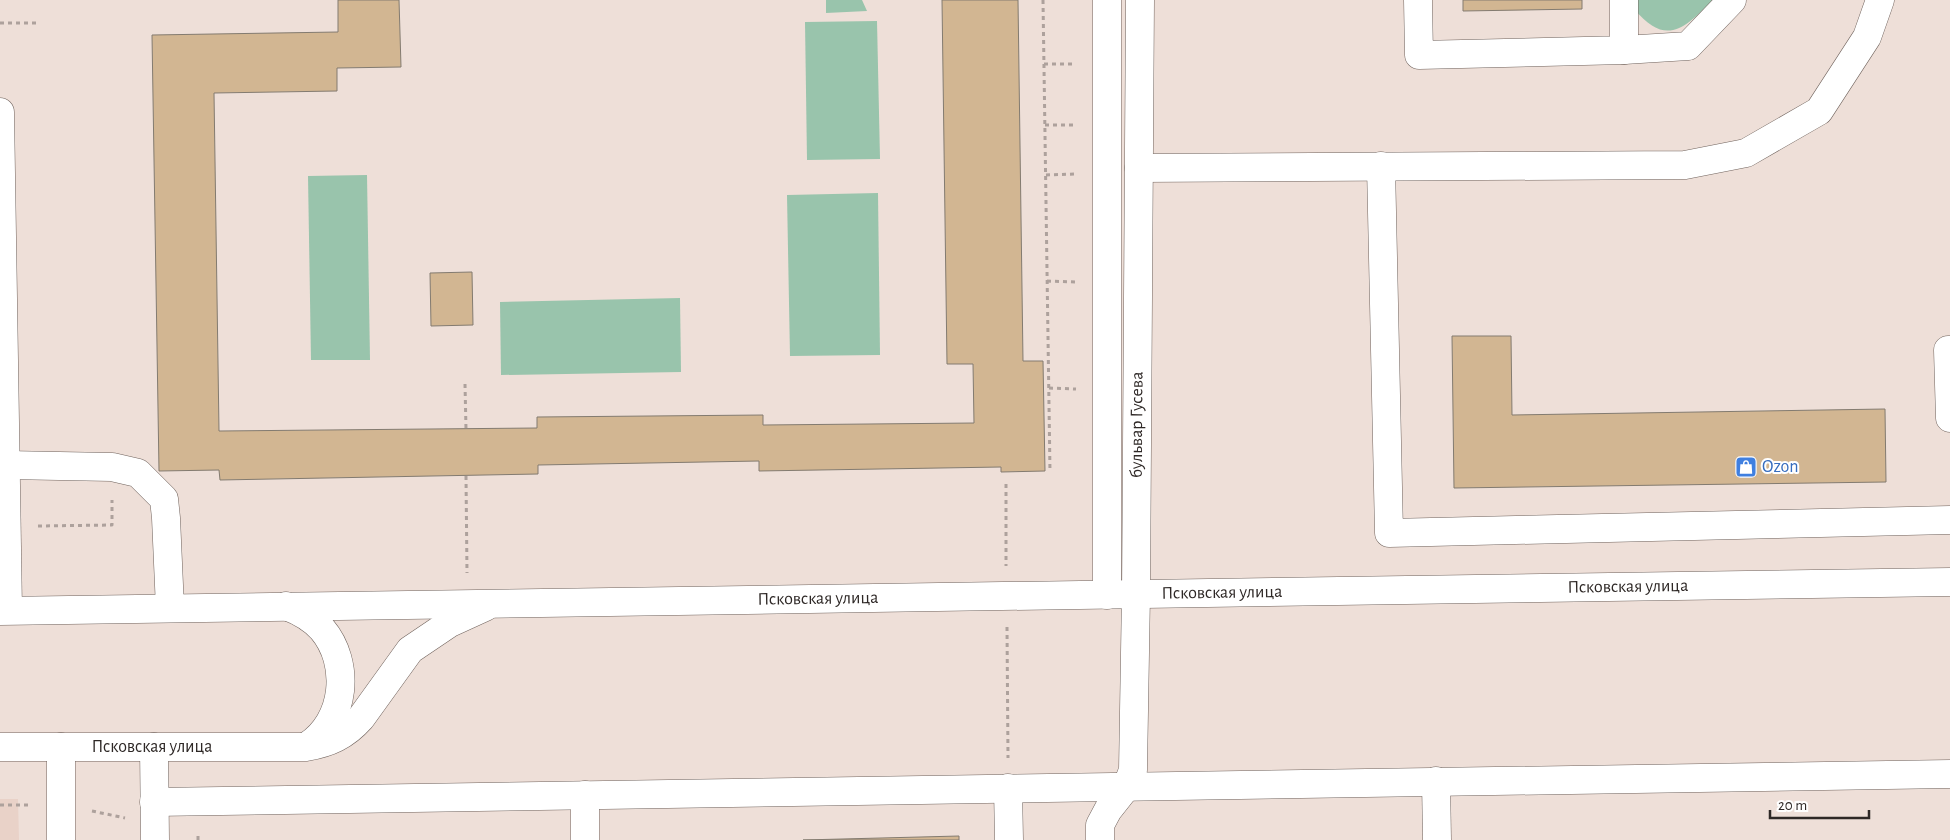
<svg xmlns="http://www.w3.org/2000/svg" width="1950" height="840" font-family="'Alegreya Sans',sans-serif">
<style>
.built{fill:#e9d2c8}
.green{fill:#99c4ac}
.building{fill:#d2b692;stroke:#837b70}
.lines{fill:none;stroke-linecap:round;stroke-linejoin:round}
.minor-casing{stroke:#70635d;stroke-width:29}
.path{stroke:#ada19c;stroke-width:3;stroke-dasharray:4 4;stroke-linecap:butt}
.minor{stroke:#fff;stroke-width:28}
.labels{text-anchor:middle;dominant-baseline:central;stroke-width:4;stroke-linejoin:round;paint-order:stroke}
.street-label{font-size:18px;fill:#2e2826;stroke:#fff}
.shop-label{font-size:18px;fill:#366cbe;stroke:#fff;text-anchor:start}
</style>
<rect width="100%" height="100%" fill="#eedfd8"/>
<path class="built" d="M0,799h18l1,41h-19z"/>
<g class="green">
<path d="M826,0h36l5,11 -41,2z"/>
<path d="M1634,0h79c-29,29 -47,47 -79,9z"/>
<path d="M877,21l3,138 -73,1 -2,-138z"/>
<path d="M367,175l3,185h-59l-3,-184z"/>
<path d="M878,193l2,162 -90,1 -3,-161z"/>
<path d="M680,298l1,74 -180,3 -1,-73z"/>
</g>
<g class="building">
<path d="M338,0h61l2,67 -64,1v23l-123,2 5,338 318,-3v-11l226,-2v10l211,-2 -1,-59h-26l-5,-364h76l5,361h20l2,110 -44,1v-5l-242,4v-10l-221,4v9l-318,6 -1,-10 -60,1 -7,-436 186,-3z"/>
<path d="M1463,0h119v9l-119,2z"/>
<path d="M472,272l1,53 -42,1 -1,-53z"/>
<path d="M1452,336h59l1,79 373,-6 1,73 -432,6z"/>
<path d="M959,836v4h-156z"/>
</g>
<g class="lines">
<g class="minor-casing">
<g id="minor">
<path d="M1418,0l1,55 205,-5v-50"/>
<path d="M1624,50l64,-4 44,-46"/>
<path d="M0,112l8,498"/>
<path d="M1381,166l8,367 561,-13"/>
<path d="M1139,168l546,-3 61,-12 73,-42 48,-74 13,-37"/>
<path d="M1950,350h-2l2,68"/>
<path d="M6,465l106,2 26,6 26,26 2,19 4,90"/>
<path d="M1107,595v-595"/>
<path d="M286,606c13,5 26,12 36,23 29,34 24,92 -15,117"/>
<path id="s1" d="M0,611l1950,-29"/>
<path id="s2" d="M0,747h306c23,-4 39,-11 55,-29l49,-68 40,-27 35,-16"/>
<path d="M61,747v93"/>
<path d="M154,747l1,93"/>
<path d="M1436,781l1,59"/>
<path d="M1008,788l1,52"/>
<path d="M585,795v45"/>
<path d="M154,802l1796,-28"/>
<path id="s3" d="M1100,840v-15l8,-15 19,-24 6,-16 3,-176 4,-594"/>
</g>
</g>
<g class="path">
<path d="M1043,0l7,472"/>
<path d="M0,23h39"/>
<path d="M1044,64h32"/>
<path d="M1045,125h32"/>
<path d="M1046,175l31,-1"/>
<path d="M1047,281l30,1"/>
<path d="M465,384l1,45"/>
<path d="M1049,388l27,1"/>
<path d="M466,476l1,97"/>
<path d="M1006,484v82"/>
<path d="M38,526l74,-1v-25"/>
<path d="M1007,627l1,131"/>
<path d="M0,805h32"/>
<path d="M92,811l33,7"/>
<path d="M198,840v-8"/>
</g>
<use href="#minor" class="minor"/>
</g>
<defs>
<g id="shop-square" transform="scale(1.125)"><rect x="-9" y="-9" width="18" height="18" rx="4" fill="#3f7fe0" stroke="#fff"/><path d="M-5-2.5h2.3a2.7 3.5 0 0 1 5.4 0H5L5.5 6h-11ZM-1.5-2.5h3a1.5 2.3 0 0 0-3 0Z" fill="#fff"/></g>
</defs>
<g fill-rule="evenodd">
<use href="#shop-square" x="1746" y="467"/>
</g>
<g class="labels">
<g class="street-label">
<text stroke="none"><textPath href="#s3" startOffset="425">бульвар Гусева</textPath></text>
<text stroke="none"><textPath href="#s1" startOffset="1628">Псковская улица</textPath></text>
<text stroke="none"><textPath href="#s1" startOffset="1222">Псковская улица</textPath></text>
<text stroke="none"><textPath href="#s1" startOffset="818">Псковская улица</textPath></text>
<text stroke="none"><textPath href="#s2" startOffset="152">Псковская улица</textPath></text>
</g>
<g class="shop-label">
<text x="1762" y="467">Ozon</text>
</g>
</g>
<path d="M1770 810v8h99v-8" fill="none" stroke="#2e2826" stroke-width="2.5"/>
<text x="1778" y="810" font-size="15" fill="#2e2826" stroke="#ffffff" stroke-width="4" paint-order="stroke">20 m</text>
</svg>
